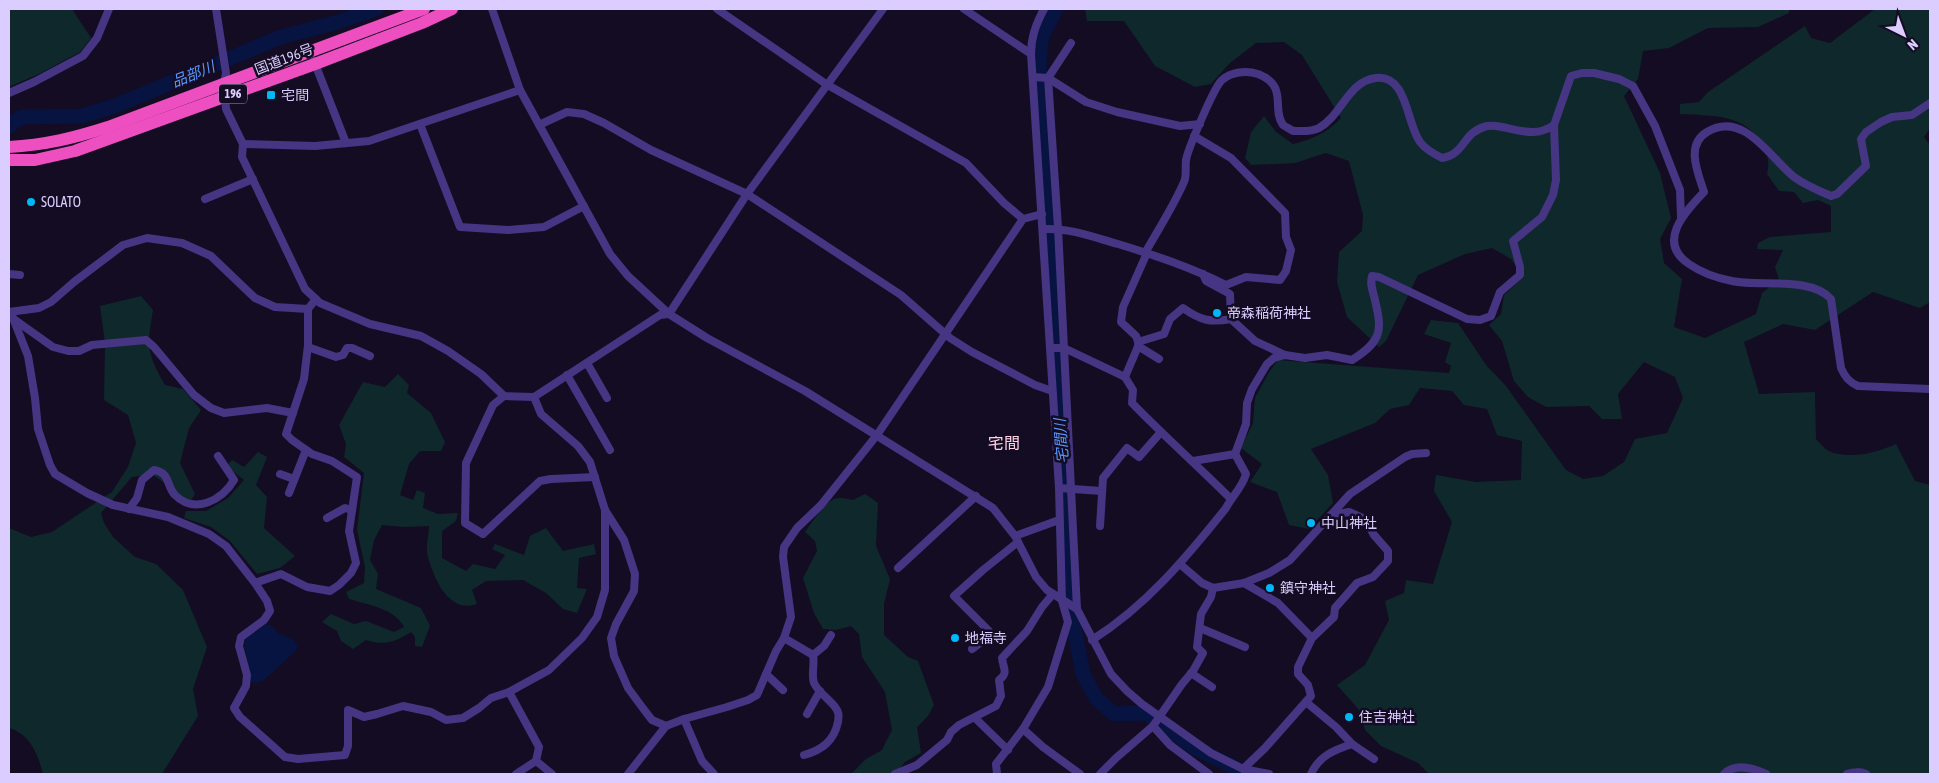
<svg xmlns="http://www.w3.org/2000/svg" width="1939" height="783" font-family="'Asap Condensed','Noto Sans JP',sans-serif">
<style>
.green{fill:#0f282c}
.water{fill:#071340}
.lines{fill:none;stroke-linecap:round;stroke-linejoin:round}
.river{stroke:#071340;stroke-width:15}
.minor{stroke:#453583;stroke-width:8}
.trunk{stroke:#ed4ec0;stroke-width:12}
.poi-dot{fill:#00b7f8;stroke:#130c22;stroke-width:2}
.labels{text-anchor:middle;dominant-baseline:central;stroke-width:5;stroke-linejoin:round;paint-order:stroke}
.shield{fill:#130c22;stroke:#9f93bd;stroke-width:1}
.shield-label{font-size:12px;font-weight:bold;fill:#dbcdff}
.street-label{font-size:14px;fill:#dbcdff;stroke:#130c22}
.poi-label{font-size:14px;fill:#dbcdff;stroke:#130c22;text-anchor:start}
.water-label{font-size:15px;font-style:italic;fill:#5b98ff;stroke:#130c22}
.quarter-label{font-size:16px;fill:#ffcfe6;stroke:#130c22}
</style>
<rect width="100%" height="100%" fill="#130c22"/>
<g class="green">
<path d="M9,9h63l19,29 -11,14 -39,21 -32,14z"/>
<path d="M1085,9h704v4l-31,14 -50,1 -39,20 -26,3 -5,28 -14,17 36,77 11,45 -11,21 4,24 18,16 -8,48 31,11 51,-24 6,-21 17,-14 -4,-12 8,-17 -26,-1 1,-6 12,-6 61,-5v-26l-13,-6 -15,3 -9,-11 -15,-1 -12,-17c3,-13 1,-18 -5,-29 -16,-32 -51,-29 -82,-31v-10l19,-2 9,-10 97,-66 6,12 19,5 45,-34h55v119l-6,9 6,8v157l-10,6 -47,-16 -58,38 -32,-6 -39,18 15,52 56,-2 1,47c4,4 9,11 15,13 21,7 45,1 65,-8l19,37 15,4v289h-501l-11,-11 -37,-17 -16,-16 -5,-19 -23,-26 28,-20 24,-45 -4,-19 19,-8 2,-13 27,4 19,-62 -18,-31 2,-16 40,7 45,-2 1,-39 -25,-6 -10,-26 -23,-4 -12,-14 -32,-3 -11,17 -19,4 -15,14 -64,26 17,26 5,28 -24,26 -20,-4 -12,-33 -27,-10 12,-18 -21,-16 12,-25 2,-25 14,-26 9,-12 171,13 2,-7 -6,-4 6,-19 -27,-9 7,-14 27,3 28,42 20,21 60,84 17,9 20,-3 21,-14 11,-23 32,-6 16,-35 -8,-21 -31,-15 -26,32 4,25h-20l-13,-13 -43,1 -18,-10 -14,-16 -12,-40 -13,-16 12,-11 3,-19 20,-18 -13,-18 -19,-11 -27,6 -47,21 -32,66 -7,6 -32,-30 -10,-35 2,-30 23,-21 1,-16 -14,-54 -23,-8 -31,10 -44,2 -6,-7 6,-26 13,-16 12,16 17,12c20,-5 34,-11 48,-26l-39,-63 -18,-13 -28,1 -26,20 -19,21 -16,3 -40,-21 -31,-45h-37z"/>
<path d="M141,296l12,14c-6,37 -7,41 12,75l18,4 18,21 -12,18 -9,35 15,31 -5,8 -38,-28 -20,3 -31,36 3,10 9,14 22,20 21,7 27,26 24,57 -14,42 5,27 -36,58h-119c-5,-20 -13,-40 -34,-46v-200l22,9 21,-5 60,-40 16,-25 8,-24 -8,-28 -24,-15 1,-57 -5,-37z"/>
<path d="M398,374l11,11 -2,8 24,20 14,29 -4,9h-21l-11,13 -9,31 13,5 4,-10 8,3 -2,15 15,6 20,-1 -2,8 -14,10v27l24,13 7,-7 22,5 10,-14 -13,-6 3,-5 29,11 6,-19 16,-8 17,23 31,-7 2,10 -17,4 -2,30 10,1 -10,24 -14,-4 -17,-16 -23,-13 -37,1 -14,9 5,14c-28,10 -43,-25 -49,-47 -3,-9 1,-22 1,-31l-25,1 -22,-2 -8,15 -4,20 8,14 -2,15 45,19 9,18 -8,21 -7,-1v-9l-4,-5c-16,10 -26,14 -45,8l-13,9 -12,-8 -4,-10 -15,-9 9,-8 23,10 12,-3 28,11 10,-5c-10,-19 -36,-22 -55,-28l-3,-7 18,-9 1,-16 -8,-37 7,-57 -20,-16 2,-13 -7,-19 24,-43 22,5z"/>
<path d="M258,452l9,5 -11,28 11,12 -3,31 31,28 -15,12 -23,6 -27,-33 -19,-14 -27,-9 2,-7h20l22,-13 16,-18 -18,-14 6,-6 12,7z"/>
<path d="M865,494l13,9 -2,43 14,33 -6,25v31l24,22 10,4 16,44 -6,11 -11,11 4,26 -16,9 -10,12h-44l15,-15 16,-9 10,-20 -7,-38 -23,-35 -3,-23 -8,-8 -15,4 -13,-1 -9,-16 -11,-35 14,-27 -2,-10 -10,-9c6,-9 18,-26 27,-32 6,-4 14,-1 21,0z"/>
</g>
<path class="water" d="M266,624l6,2 6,7 16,7 3,5v5l-35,32 -10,1 -8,-39 2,-6z"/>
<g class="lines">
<g class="river">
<path d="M1056,9l-14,27 -3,25 13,160 7,189 13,207 11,57 13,24 18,16 33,-1 48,35 53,26"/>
<path d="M9,126l12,-9 61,-1 33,-10 166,-69 57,-15 38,-13"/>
</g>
<g class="minor">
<path d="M216,9l10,64 -2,11 2,25 17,35 -1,13 63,132 15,14 50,21 51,12 27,15 33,23 23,22 30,1 126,-82 9,-1 78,-120 136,-185"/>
<path d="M492,9l28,81 90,164 18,22 41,38 38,24 98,53 188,117 22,28 21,41 11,13 30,19 34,65 16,17 15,13 69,49 32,16 26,5"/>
<path d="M717,9l109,75 140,79 38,40 19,16"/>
<path d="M964,9l67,45"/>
<path d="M1071,43l-23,35 10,150 19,381"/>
<path d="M314,61l32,82"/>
<path d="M1033,77l15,1 38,24 31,10 63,14 20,-2"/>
<path d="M9,93l25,-11 49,-26 14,-18 12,-29"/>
<path d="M1930,103l-18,12 -20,2 -11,5 -15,10 -5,7 5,27 -29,28 -6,2c-12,-5 -26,-11 -37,-19 -24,-19 -50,-67 -87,-45 -22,13 -9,41 -3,60 -19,20 -48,50 -15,72 13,9 27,14 43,17 27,6 79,-5 99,18l10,69c4,9 8,14 17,18l72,3"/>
<path d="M420,124l40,103 48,3 36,-3 40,-21"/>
<path d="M539,125l28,-13 17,2 20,9 47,27 96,44 154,101 49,43 22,14 63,33 17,6"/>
<path d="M243,144l72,2 54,-5 151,-51"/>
<path d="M205,199l48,-20"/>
<path d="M1044,229c26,-1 49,8 74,15 39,12 72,23 108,41l20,-8 34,3 6,-9 5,-21 -5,-13 -1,-24 -54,-55 -37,-22"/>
<path d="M1145,253c13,-23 28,-46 39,-71 3,-6 1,-15 2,-22 2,-11 28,-73 36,-80 9,-8 24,-10 36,-6 31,12 13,35 25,51 3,2 7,4 10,6 8,0 19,1 26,-3 23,-13 29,-47 57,-50 32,-3 30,45 44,64 5,7 14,12 22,16 24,-4 20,-26 45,-32 5,-1 10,0 15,1 21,4 34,10 52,-2"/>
<path d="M9,274l11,1"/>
<path d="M1203,274l3,7 24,13 1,25 24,22 30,14"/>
<path d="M9,312l30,-4 12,-6 23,-20 49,-37 24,-7 35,5 29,13 44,42 20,9 33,2 8,-10"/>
<path d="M11,313l17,43 7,42 3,31 12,36 5,9 32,19 26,12 55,12 41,17 17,12 29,37 12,18 3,10 -6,9 -23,17 -2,9 8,29 -1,11 -12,22 6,9 45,40 13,2 47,-4 3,-9v-36l16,7 13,-3 26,-8 28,6 15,8 17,-2 16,-10 12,-10 18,-6 40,-22 33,-32 15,-21 8,-27v-80"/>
<path d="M15,320l38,27 15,4h11l13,-6 54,-5 8,7 40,48 17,13 13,5 43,-5 26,5"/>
<path d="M1138,342l26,-8 6,-15 13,-11c17,12 27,15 48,11"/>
<path d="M1138,346l21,13"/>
<path d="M308,347l28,10 7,-2 4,-7h5l18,8"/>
<path d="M1051,348h13l61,29 8,13 -1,13c32,33 66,63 99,96"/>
<path d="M587,363l20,35"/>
<path d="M567,375l43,75"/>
<path d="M1125,377l14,-33 -3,-8 -15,-14 2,-15 24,-54"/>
<path d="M504,396l-11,9 -27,58 -1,60 18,11 57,-53 11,-2 44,-2"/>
<path d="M534,397l7,17 37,32 12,16 15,48 19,30 11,34 -1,17 -18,33 -5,14 3,18 14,32 14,19 10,13 14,6"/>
<path d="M1235,454l11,-30 1,-21 5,-14 15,-25 7,-6 11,-3 20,3 22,-3 25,5c32,-20 30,-31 22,-64 -2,-7 -4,-13 -2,-20l7,1 88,42 13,1 11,-4 9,-24 20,-17v-8l-7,-26 29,-24 11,-22 3,-15 -2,-55 17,-49 11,-3h12l25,6 14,7 22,40 25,64 1,27"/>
<path d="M1193,461l42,-7"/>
<path d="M280,474l14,5"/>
<path d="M1059,488l42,3"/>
<path d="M289,493l17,-43"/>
<path d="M129,509l8,-11 5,-18 12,-10c17,3 12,16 21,25 20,20 47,5 59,-15l-16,-24"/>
<path d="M327,518l18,-10 7,2"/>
<path d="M1100,526l3,-48 24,-30 12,9 22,-25"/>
<path d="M1015,536l44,-16"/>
<path d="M1181,565l21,18 11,5 31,-5 25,-10 21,-13 60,-66 55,-37 7,-3 14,-1"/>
<path d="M898,568l78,-72"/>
<path d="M255,583l26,-9 26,13 23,4 9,-6 12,-12 5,-10 -7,-32 8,-54 -25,-16 -20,-7 -20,-14 -6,-6 18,-55 4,-34v-36"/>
<path d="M1244,583l34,20 34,35"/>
<path d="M1200,628l45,19"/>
<path d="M784,638l29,17"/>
<path d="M1092,640c54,-34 94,-82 134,-132 6,-12 16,-20 20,-34l-11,-20"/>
<path d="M972,649l8,-6 9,-12 -35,-35 29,-26 35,-28"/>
<path d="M1191,673l21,14"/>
<path d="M766,674l17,16"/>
<path d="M509,692l30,55 -3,14 -20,13"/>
<path d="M1306,702l30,25 16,17"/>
<path d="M807,714l13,-23"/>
<path d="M975,718l33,32"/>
<path d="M684,719l18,42 12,13"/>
<path d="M1153,726l17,19 39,29"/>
<path d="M1023,729l20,18 37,27"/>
<path d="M804,755c18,-5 30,-14 34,-33 1,-7 1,-10 -3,-15 -6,-8 -17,-15 -21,-24 -3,-9 1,-19 -1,-28l11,-9 7,-11"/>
<path d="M536,761l16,13"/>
<path d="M1243,769l22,-21 46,-52 -3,-11 -10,-11v-7l14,-29 22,-21 1,-9 22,-25 16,-6 15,-16v-10l-14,-16 -9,-16 -16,-7 -18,3"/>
<path d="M628,774l38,-48 18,-7 43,-12 21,-7 9,-5 19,-44 8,-13 7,-21 -8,-60 1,-10 13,-19 24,-23 56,-70 146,-216 19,-5"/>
<path d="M895,774l22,-9 30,-25 4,-8 8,-7 37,-19 5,-10 -2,-16c10,-7 4,-12 3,-22l25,-27 15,-24 11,-13"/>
<path d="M997,774l-1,-10 27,-35 25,-42 20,-65 -6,-21 -3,-113 -28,-434c0,-17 5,-30 13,-45"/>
<path d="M1100,774l16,-16 37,-32 29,-42 11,-13 10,-18 -6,-6 4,-33 10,-17 2,-9"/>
<path d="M1311,774c8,-18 23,-24 41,-30l22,15"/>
<path d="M1724,774c11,-11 29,-6 42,0"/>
<path d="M1847,774c7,-2 12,-3 19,0"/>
</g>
<g class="trunk">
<path d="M9,147c36,-2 65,-9 99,-20l316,-118"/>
<path d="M9,160h26l40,-9 240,-87 107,-41 30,-14"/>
</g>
</g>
<g class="poi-dot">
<rect x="266" y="90" width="10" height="10" rx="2.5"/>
<circle cx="31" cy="202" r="5"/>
<circle cx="1217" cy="313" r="5"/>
<circle cx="1311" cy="523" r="5"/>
<circle cx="1270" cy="588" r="5"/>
<circle cx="955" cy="638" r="5"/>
<circle cx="1349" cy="717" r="5"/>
</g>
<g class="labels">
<rect class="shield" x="219" y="84.5" width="28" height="19" rx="4"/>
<g class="shield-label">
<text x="233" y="94">196</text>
</g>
<g class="street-label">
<text transform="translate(284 59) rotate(-21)">国道196号</text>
</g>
<g class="poi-label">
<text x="281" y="95">宅間</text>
<text x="41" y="202">SOLATO</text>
<text x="1227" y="313">帝森稲荷神社</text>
<text x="1321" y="523">中山神社</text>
<text x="1280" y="588">鎮守神社</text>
<text x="965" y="638">地福寺</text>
<text x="1359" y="717">住吉神社</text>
</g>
<g class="water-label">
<text transform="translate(193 74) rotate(-22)">品部川</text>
<text transform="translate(1061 441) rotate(-94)">宅間川</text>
</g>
<g class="quarter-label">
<text x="1004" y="443">宅間</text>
</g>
</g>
<rect width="1939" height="783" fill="none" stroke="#dbcdff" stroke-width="20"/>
<g transform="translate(1904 35) rotate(138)" stroke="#130c22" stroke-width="4" paint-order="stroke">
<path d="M0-4L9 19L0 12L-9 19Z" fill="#dbcdff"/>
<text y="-8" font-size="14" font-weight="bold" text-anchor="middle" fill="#dbcdff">N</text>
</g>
</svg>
